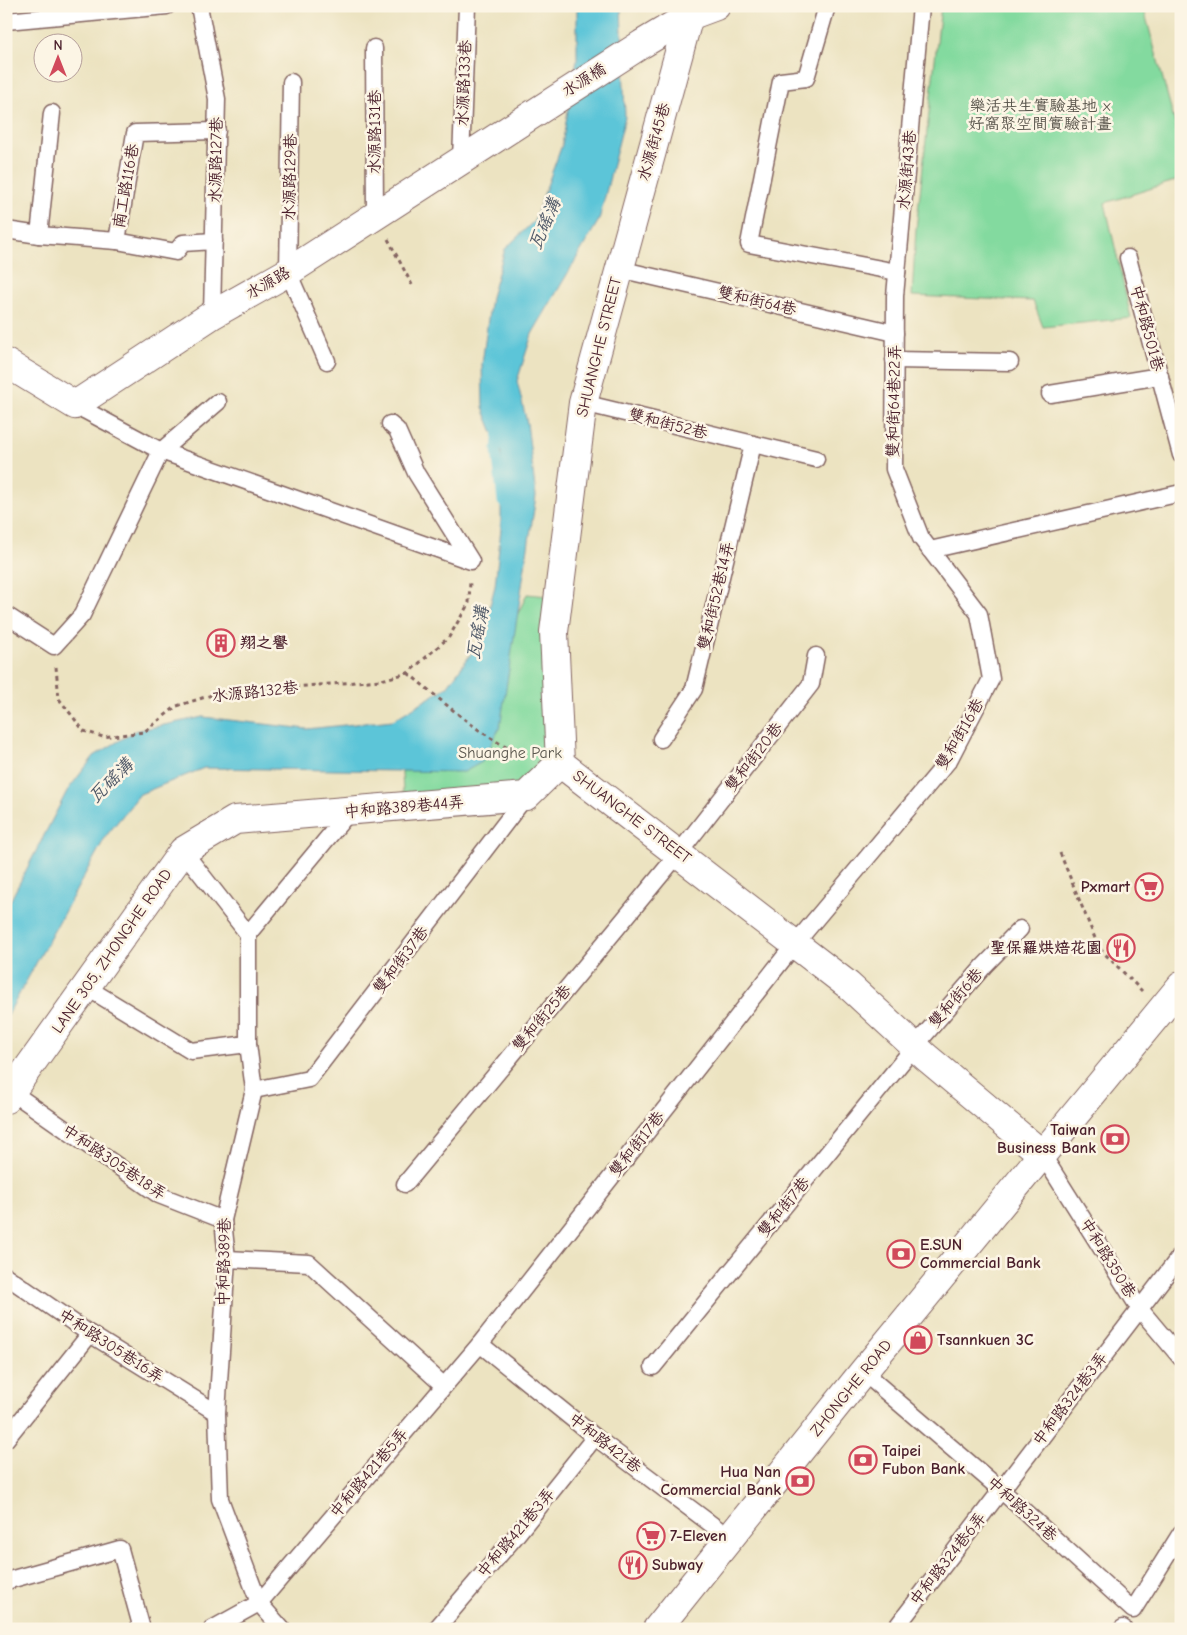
<svg xmlns="http://www.w3.org/2000/svg" width="1187" height="1635" font-family="'Comic Neue','LXGW WenKai TC',sans-serif">
<style>
.green{fill:#83da9f;stroke:#667c65}
.water{fill:#5cc5d8;stroke:#537282}
.lines{fill:none;stroke-linecap:round;stroke-linejoin:round}
.stream{stroke:#5cc5d8;stroke-width:9}
.service-casing{stroke:#836460;stroke-width:19}
.minor-casing{stroke:#836460;stroke-width:30}
.secondary-casing{stroke:#836460;stroke-width:30}
.path{stroke:#836460;stroke-width:3;stroke-dasharray:4 4;stroke-linecap:butt}
.service{stroke:#fff;stroke-width:16}
.minor{stroke:#fff;stroke-width:28}
.secondary{stroke:#fff;stroke-width:28}
.labels{text-anchor:middle;dominant-baseline:central;stroke-width:5;stroke-linejoin:round;paint-order:stroke}
.street-label{font-size:16px;fill:#4a1f2b;stroke:#fcf5e5}
.park-label{font-size:16px;fill:#5b574e;stroke:#fcf5e5}
.poi-label{font-size:16px;font-weight:bold;fill:#4a1f2b;stroke:#fcf5e5;text-anchor:start}
.water-label{font-size:18px;font-style:italic;fill:#505968;stroke:#fcf5e5}
</style>
<rect width="100%" height="100%" fill="#fcf5e5"/>
<filter id="ink" filterUnits="userSpaceOnUse"><feTurbulence type="fractalNoise" baseFrequency=".02" numOctaves="2"/><feDisplacementMap in="SourceGraphic" scale="10" xChannelSelector="R" yChannelSelector="G"/><feConvolveMatrix kernelMatrix="1 2 1 2 8 2 1 2 1" color-interpolation-filters="sRGB"/></filter>
<filter id="wash" filterUnits="userSpaceOnUse"><feTurbulence type="fractalNoise" baseFrequency=".0096" numOctaves="4" result="noise"/><feDisplacementMap in="SourceGraphic" scale="20" xChannelSelector="R" yChannelSelector="G"/><feGaussianBlur stdDeviation="1.12" result="paint"/><feColorMatrix in="noise" values="0 0 0 0 0 0 0 0 0 0 0 0 0 0 0 0 0 1.4 0 .05"/><feComposite in="paint" operator="in"/></filter>
<g filter="url(#wash)">
<rect width="100%" height="100%" fill="#ece3c1"/>
<g class="green">
<path d="M941,6h202l38,139v34l-76,24 26,115 -88,9 -10,-26 -121,-5 4,-67z"/>
<path d="M527,594l31,3 3,171 -35,28 -122,11 -3,-48 114,-139z"/>
</g>
<path class="water" d="M577,6h44l4,111 -26,103 -67,114 -15,47 10,42 9,73 -36,231 -18,35 -18,10 -260,-4 -64,26 -34,42 -100,182v-109l61,-118 27,-35 41,-25 68,-14 104,12 86,-9 54,-33 34,-47 14,-54 6,-58v-76l-18,-44 -1,-44 9,-67 14,-48 29,-28 28,-76 15,-86z"/>
<g class="lines">
<path class="stream" d="M498,430l-2,20 6,52"/>
</g>
</g>
<g filter="url(#ink)">
<g class="lines">
<g class="service-casing">
<g id="service">
<path d="M199,6l18,93 -5,216"/>
<path d="M827,6l-21,72 -25,3 -32,163 148,28"/>
<path d="M6,21l161,-15"/>
<path d="M374,48l1,167"/>
<path d="M291,82l-3,190 39,89"/>
<path d="M461,159l6,-153"/>
<path d="M6,230l33,5 78,6 18,-108 82,-2"/>
<path d="M39,235l13,-122"/>
<path d="M117,241l59,11 7,-9 31,-2"/>
<path d="M1128,258l53,197"/>
<path d="M619,269l276,64"/>
<path d="M894,360l116,2"/>
<path d="M1050,394l110,-18"/>
<path d="M218,402l-57,49 310,110 -55,-88 -19,-43 -7,-6"/>
<path d="M583,403l233,56"/>
<path d="M930,550l251,-57"/>
<path d="M6,615l48,31 28,-31 79,-164 -86,-46"/>
<path d="M661,739l33,-50 59,-245"/>
<path d="M183,851l65,83v110l6,46 -31,130 4,39 -10,154 3,86 39,104 23,26"/>
<path d="M248,934l102,-123"/>
<path d="M86,987l105,64 57,-7"/>
<path d="M254,1090l55,-11 217,-283"/>
<path d="M12,1092l147,103 64,25"/>
<path d="M1042,1154l97,154 42,50"/>
<path d="M405,1184l274,-331 132,-169 5,-28"/>
<path d="M227,1259l82,4 134,122"/>
<path d="M6,1276l84,58 127,79"/>
<path d="M480,1344l115,93 136,102"/>
<path d="M653,1367l262,-321 69,-80 36,-37"/>
<path d="M863,1372l138,118 132,120 48,-77"/>
<path d="M6,1439l84,-105"/>
<path d="M6,1581l114,-32 22,80"/>
<path d="M212,1629l47,-26 221,-259 314,-399 155,-185 42,-81 -12,-65 -58,-76 -27,-69 1,-173 26,-290"/>
<path d="M436,1629l78,-91 81,-101"/>
<path d="M895,1629l286,-374"/>
<path d="M1122,1629l1,-1"/>
</g>
</g>
<g class="minor-casing">
<g id="minor">
<path d="M684,6l5,10 -106,387 -29,229 6,131 288,222 78,72 116,97"/>
<path d="M6,363l69,42 137,-90 76,-43 354,-228 47,-28 27,-10"/>
<path d="M6,1099l177,-248 52,-31 291,-24 34,-33"/>
</g>
</g>
<g class="secondary-casing">
<path id="secondary" d="M657,1629l206,-257 318,-386"/>
</g>
<g class="path">
<path d="M388,239l24,46"/>
<path d="M56,667l3,32 25,32 19,6 41,-5 33,-26 41,-13 163,-13 27,-7 41,-36 20,-34 1,-22"/>
<path d="M408,673c37,30 74,65 118,84"/>
<path d="M1060,853l39,95 43,43"/>
</g>
<use href="#service" class="service"/>
<use href="#minor" class="minor"/>
<use href="#secondary" class="secondary"/>
</g>
</g>
<defs>
<g id="building-ring" transform="scale(1.4375)"><circle r="9.5" fill="#fcf5e5" stroke="#d1495b" stroke-width="1.5"/><path d="M-4-6H4V6H1V3H-1V6H-4ZM-2.5-4.3h1.7v1.8h-1.7ZM.8-4.3h1.7v1.8H.8ZM-2.5-1h1.7V.8h-1.7ZM.8-1h1.7V.8H.8Z" fill="#d1495b"/></g>
<g id="supermarket-ring" transform="scale(1.4375)"><circle r="9.5" fill="#fcf5e5" stroke="#d1495b" stroke-width="1.5"/><path d="M-6-5.5h2.5l.6 2H6L4.5 2H-2.5L-4.4-4H-6ZM-1.5 3.2a1.3 1.3 0 1 0 .1 0ZM3 3.2a1.3 1.3 0 1 0 .1 0Z" fill="#d1495b"/></g>
<g id="restaurant-ring" transform="scale(1.4375)"><circle r="9.5" fill="#fcf5e5" stroke="#d1495b" stroke-width="1.5"/><path d="M-5-6h1v4h1v-4h1v4h1v-4h1v5L-1.5 .5V6h-2V.5L-5-1ZM5-6V6H3V1.5H1.5Q1.5-4 5-6Z" fill="#d1495b"/></g>
<g id="bank-ring" transform="scale(1.4375)"><circle r="9.5" fill="#fcf5e5" stroke="#d1495b" stroke-width="1.5"/><path d="M-6-4H6V4H-6ZM0-2.3a2.3 2.3 0 1 0 0 4.6a2.3 2.3 0 1 0 0-4.6Z" fill="#d1495b"/></g>
<g id="shop-ring" transform="scale(1.4375)"><circle r="9.5" fill="#fcf5e5" stroke="#d1495b" stroke-width="1.5"/><path d="M-5-2.5h2.3a2.7 3.5 0 0 1 5.4 0H5L5.5 6h-11ZM-1.5-2.5h3a1.5 2.3 0 0 0-3 0Z" fill="#d1495b"/></g>
</defs>
<g fill-rule="evenodd">
<use href="#building-ring" x="221" y="643"/>
<use href="#supermarket-ring" x="1149" y="887"/>
<use href="#restaurant-ring" x="1121" y="948"/>
<use href="#bank-ring" x="1115" y="1139"/>
<use href="#bank-ring" x="901" y="1254"/>
<use href="#shop-ring" x="918" y="1340"/>
<use href="#bank-ring" x="863" y="1460"/>
<use href="#bank-ring" x="800" y="1481"/>
<use href="#supermarket-ring" x="651" y="1536"/>
<use href="#restaurant-ring" x="633" y="1565"/>
</g>
<g class="labels">
<g class="street-label">
<text transform="translate(584 80) rotate(-32)">水源橋</text>
<text transform="translate(464 83) rotate(-88)">水源路133巷</text>
<text transform="translate(375 132) rotate(-90)">水源路131巷</text>
<text transform="translate(654 142) rotate(-74)">水源街45巷</text>
<text transform="translate(216 160) rotate(-89)">水源路127巷</text>
<text transform="translate(907 170) rotate(-85)">水源街43巷</text>
<text transform="translate(290 177) rotate(-89)">水源路129巷</text>
<text transform="translate(126 186) rotate(-80)">南工路116巷</text>
<text transform="translate(268 283) rotate(-30)">水源路</text>
<text transform="translate(757 301) rotate(13)">雙和街64巷</text>
<text transform="translate(1147 328) rotate(75)">中和路501巷</text>
<text transform="translate(599 347) rotate(-76)">SHUANGHE STREET</text>
<text transform="translate(894 401) rotate(-89)">雙和街64巷22弄</text>
<text transform="translate(668 424) rotate(14)">雙和街52巷</text>
<text transform="translate(716 596) rotate(-77)">雙和街52巷14弄</text>
<text transform="translate(255 692) rotate(-6)">水源路132巷</text>
<text transform="translate(960 734) rotate(-60)">雙和街16巷</text>
<text transform="translate(754 757) rotate(-52)">雙和街20巷</text>
<text transform="translate(404 807) rotate(-5)">中和路389巷44弄</text>
<text transform="translate(632 817) rotate(37)">SHUANGHE STREET</text>
<text transform="translate(112 951) rotate(-55)">LANE 305, ZHONGHE ROAD</text>
<text transform="translate(401 960) rotate(-53)">雙和街37巷</text>
<text transform="translate(956 998) rotate(-49)">雙和街6巷</text>
<text transform="translate(542 1018) rotate(-50)">雙和街25巷</text>
<text transform="translate(637 1144) rotate(-52)">雙和街17巷</text>
<text transform="translate(114 1162) rotate(34)">中和路305巷18弄</text>
<text transform="translate(784 1207) rotate(-51)">雙和街7巷</text>
<text transform="translate(1108 1258) rotate(58)">中和路350巷</text>
<text transform="translate(224 1262) rotate(-89)">中和路389巷</text>
<text transform="translate(111 1346) rotate(33)">中和路305巷16弄</text>
<text transform="translate(851 1388) rotate(-51)">ZHONGHE ROAD</text>
<text transform="translate(1070 1399) rotate(-53)">中和路324巷3弄</text>
<text transform="translate(605 1443) rotate(38)">中和路421巷</text>
<text transform="translate(369 1473) rotate(-50)">中和路421巷5弄</text>
<text transform="translate(1022 1509) rotate(42)">中和路324巷</text>
<text transform="translate(516 1533) rotate(-50)">中和路421巷3弄</text>
<text transform="translate(948 1559) rotate(-52)">中和路324巷6弄</text>
</g>
<g class="park-label">
<text x="1040" y="106">樂活共生實驗基地 x<tspan x="1040" dy="18">好窩聚空間實驗計畫</tspan></text>
<text x="510" y="753">Shuanghe Park</text>
</g>
<g class="poi-label">
<text x="240" y="643">翔之譽</text>
<text x="1130" y="887" text-anchor="end">Pxmart</text>
<text x="1102" y="948" text-anchor="end">聖保羅烘焙花園</text>
<text x="1096" y="1130" text-anchor="end">Taiwan<tspan x="1096" dy="18">Business Bank</tspan></text>
<text x="920" y="1245">E.SUN<tspan x="920" dy="18">Commercial Bank</tspan></text>
<text x="937" y="1340">Tsannkuen 3C</text>
<text x="882" y="1451">Taipei<tspan x="882" dy="18">Fubon Bank</tspan></text>
<text x="781" y="1472" text-anchor="end">Hua Nan<tspan x="781" dy="18">Commercial Bank</tspan></text>
<text x="670" y="1536">7-Eleven</text>
<text x="652" y="1565">Subway</text>
</g>
<g class="water-label">
<text transform="translate(545 224) rotate(-67)">瓦磘溝</text>
<text transform="translate(478 633) rotate(-80)">瓦磘溝</text>
<text transform="translate(111 781) rotate(-45)">瓦磘溝</text>
</g>
</g>
<rect width="1187" height="1635" fill="none" stroke="#fcf5e5" stroke-width="25"/>
<g transform="translate(58 58)"><circle r="24" fill="#fcf5e5" stroke="#b59f9b"/>
<path d="M0-4L9 19L0 12L-9 19Z" fill="#d1495b"/>
<text y="-8" font-size="14" font-weight="bold" text-anchor="middle" fill="#4a1f2b">N</text>
</g>
</svg>
